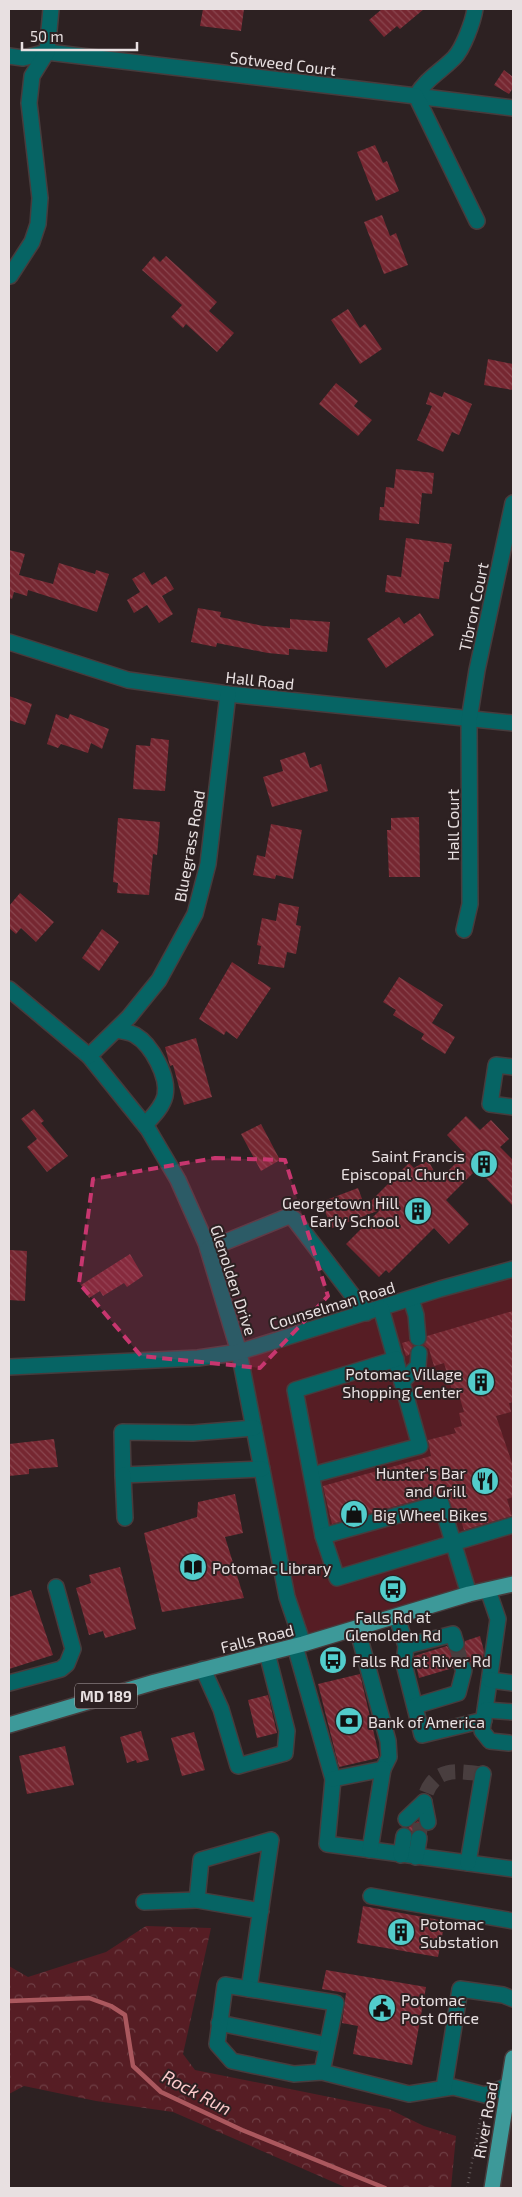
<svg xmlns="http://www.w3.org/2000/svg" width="522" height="2197" font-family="'Exo 2',sans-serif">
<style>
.built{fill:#3a2829}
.forest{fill:url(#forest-crowns)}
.park{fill:#561d24}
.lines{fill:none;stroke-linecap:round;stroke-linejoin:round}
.stream{stroke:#ab585e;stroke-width:4.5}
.building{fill:url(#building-back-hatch)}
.minor-tunnel{stroke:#493e3f;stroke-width:15;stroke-dasharray:15 8;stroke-linecap:butt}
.minor-casing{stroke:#473c3d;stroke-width:18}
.major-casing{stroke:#473c3d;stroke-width:18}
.path{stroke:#665c5d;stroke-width:2.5;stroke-dasharray:1 4;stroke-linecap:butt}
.minor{stroke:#066464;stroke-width:15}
.major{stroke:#3d9999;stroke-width:15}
.marked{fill:#c8366f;fill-opacity:0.2;stroke:#c8366f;stroke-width:4;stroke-dasharray:10 6;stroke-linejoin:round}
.labels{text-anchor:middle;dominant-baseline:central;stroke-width:4;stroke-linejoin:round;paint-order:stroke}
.shield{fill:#2d2122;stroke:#b0a7a8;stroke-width:1}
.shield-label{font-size:15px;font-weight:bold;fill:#e8e0e1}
.street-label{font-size:16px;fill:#e8e0e1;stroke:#2d2122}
.poi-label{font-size:16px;fill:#e8e0e1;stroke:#2d2122;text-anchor:start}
.water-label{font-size:18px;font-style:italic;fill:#fccbcc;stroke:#2d2122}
</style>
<defs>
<pattern id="forest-crowns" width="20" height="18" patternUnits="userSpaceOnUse" patternTransform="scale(1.25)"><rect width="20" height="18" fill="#561d24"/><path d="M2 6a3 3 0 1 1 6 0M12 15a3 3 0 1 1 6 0" fill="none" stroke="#6e3e44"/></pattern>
<pattern id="building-back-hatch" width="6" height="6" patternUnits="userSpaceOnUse" patternTransform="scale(1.25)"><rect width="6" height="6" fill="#762731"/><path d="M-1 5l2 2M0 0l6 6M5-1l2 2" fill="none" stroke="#8a464f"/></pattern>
</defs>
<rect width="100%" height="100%" fill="#2d2122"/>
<path class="built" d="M513,2043v144l-21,1z"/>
<path class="forest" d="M146,1926l65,2 -28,126 12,16 194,39 35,17 32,10 -5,52h-104l-174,-76 -77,-11 -72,-15 -15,8v-128l19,11 78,-25z"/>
<path class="park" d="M513,1269v315l-210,60 -64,-292z"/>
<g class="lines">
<path class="stream" d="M9,2001l80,-3 22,8 14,9 8,51 28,26 81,38 143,58"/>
</g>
<g class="building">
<path d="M203,9h41l-3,22 -41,-5z"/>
<path d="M382,9h42l-24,20 -3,-3 -13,11 -15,-17z"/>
<path d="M504,70l9,7v11l-4,6 -15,-9z"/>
<path d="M375,145l8,18 4,-2 12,30 -23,10 -19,-49z"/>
<path d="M382,215l8,21 6,-3 12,32 -24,9 -20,-52z"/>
<path d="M154,256l6,6 6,-6 51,46 -8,9 25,22 -17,19 -31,-28 -3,4 -12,-11 11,-12 -40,-35z"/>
<path d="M348,309l12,19 5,-4 17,25 -22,15 -29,-44z"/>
<path d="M488,359l25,5v26l-29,-5z"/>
<path d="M336,383l22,18 -4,5 18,14 -14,16 -39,-32z"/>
<path d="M430,392l12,5 2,-5 28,12 -13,31 -7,-3 -9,20 -26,-12 15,-34 -6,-2z"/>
<path d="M396,469l38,4 -2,21 -10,-1 -3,31 -40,-4 1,-13h4l2,-20 8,1z"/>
<path d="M406,538l46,6 -3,18h-5l-5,37 -54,-7 2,-17 14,2z"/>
<path d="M9,550l16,4 -6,21 34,9 6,-21 36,11 1,-4 13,4 -12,38 -69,-22 -1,6 -13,-4 -2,7 -3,-1z"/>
<path d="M144,572l8,13 14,-9 8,13 -12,7 11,18 -14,9 -12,-18 -13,8 -7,-13 13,-8 -8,-13z"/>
<path d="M198,608l23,4 -1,5 43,9 27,2v-9l40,3 -3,30 -38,-3v6l-21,-2 -51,-10 -1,4 -25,-5z"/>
<path d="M420,613l14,22 -48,33 -19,-29 32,-22 5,7z"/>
<path d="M9,696l23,8 -7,21 -16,-5z"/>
<path d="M56,714l12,5 2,-5 39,15 -7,20 -11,-6 -3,10 -27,-9 -3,4 -11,-4z"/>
<path d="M151,738l18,2 -4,51 -32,-2 3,-44 14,1z"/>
<path d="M305,752l5,16 11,-4 7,27 -56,16 -9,-30 20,-6 -3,-11z"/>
<path d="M419,817l1,60h-31l-2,-47h4v-12z"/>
<path d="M118,818l42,4 -3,33 -4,-1 -4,41 -32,-2 1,-10 -5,-1z"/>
<path d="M271,824l31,6 -9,49 -17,-4 -1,4 -22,-4 4,-20 8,2z"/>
<path d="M20,893l34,29 -18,20 -15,-14 -5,6 -7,-6v-22z"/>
<path d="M279,903l20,4 -3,18 5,1 -5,28 -9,-2 -3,16 -26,-4 3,-18 -4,-1 5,-27 14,3z"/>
<path d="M102,929l17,13 -20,29 -17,-13z"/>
<path d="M232,962l39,26 -34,51 -11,-8 -2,4 -25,-16z"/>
<path d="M399,977l44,28 -11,18 23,14 -10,17 -24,-15 3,-5 -31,-19 3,-5 -13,-8z"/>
<path d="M196,1038l16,59 -28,8 -11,-40 -3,1 -5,-19z"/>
<path d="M34,1109l10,12 -3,2 27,33 -21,16 -20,-25 10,-8 -16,-20z"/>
<path d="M466,1116l14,14 11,-10 18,19 -9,8 13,13v46l-36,-37 -31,31 23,24 -20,20 -15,-16 -45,45 -3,-3 -7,7 -33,-33 34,-34 -48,18 -11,-26 37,-14 7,19 44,-44 5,5 10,-6h5l10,18 26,-26 -18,-19z"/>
<path d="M261,1124l19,36 -19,11 -20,-37z"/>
<path d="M10,1250l17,1 -2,50 -16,-1z"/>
<path d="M130,1254l13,22 -16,11 -3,-4 -21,13 -3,-5 -11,7 -8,-13z"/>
<path d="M513,1311v91l-4,1 2,9 -15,4 17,50v31l-6,2 5,17 -48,14 -5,-16 -5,1 -7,-20 -8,-1 -107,30 -9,-38 108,-30 -3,-16 28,-7 -2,-5 8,-2 -3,-13 5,-1 -7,-24 -5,2 -8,-27 -10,3 -5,-17 -5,-4 3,-9z"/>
<path d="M409,1341l4,5 -4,9 -3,1 -4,-13z"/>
<path d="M54,1439l4,28 -29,2v5l-20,2v-32z"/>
<path d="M235,1494l8,39 -18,4 19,61 -82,14 -18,-79 53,-16 1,-15z"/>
<path d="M120,1567l16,62 -31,9 -2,-7 -14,4 -13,-47 15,-5 -2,-8z"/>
<path d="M31,1590l22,65 -44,14v-72z"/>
<path d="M480,1636l4,15 -1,8 -12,4 -4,-5 -9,-1 -4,4 -1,7 -34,10 -5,-22 33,-10 3,5 8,2 5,-3 2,-9z"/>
<path d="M360,1674l19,81 -1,3 -39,9 -21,-83z"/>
<path d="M268,1695l9,38 -20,5 -9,-38z"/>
<path d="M141,1731l8,29 -12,3 -1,-3 -9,3 -7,-26z"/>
<path d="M194,1732l11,38 -23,6 -11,-38z"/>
<path d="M65,1746l9,39 -47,9 -8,-38z"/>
<path d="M418,1821l6,9 -8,-1 -4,3 -4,-4z"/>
<path d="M363,1906l82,15 -7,36 -81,-14z"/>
<path d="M326,1970l100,17 -14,78 -59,-11 5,-28 -16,-3 4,-30 -24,-4z"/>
</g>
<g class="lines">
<g class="minor-tunnel">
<path d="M456,1644l6,22"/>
<path d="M419,1838c3,-22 1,-58 28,-65 10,-3 25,0 36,1"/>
</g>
<g class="minor-casing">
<g id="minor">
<path d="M475,9c-2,13 -12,40 -21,49 -14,14 -28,21 -38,38l97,12"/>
<path d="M9,56l14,2 24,-6 369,44 61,125"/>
<path d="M10,276l22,-34 6,-18 2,-26 -11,-95 3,-27 15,-24 4,-43"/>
<path d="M9,642l119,38 100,14 285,29"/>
<path d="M464,930l6,-26 -1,-184 8,-50 36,-167"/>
<path d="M9,989l80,67 59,73 30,51 28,63 33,109 48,245 16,47"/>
<path d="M116,1030c6,1 14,2 19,5 17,10 34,42 30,61 -3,12 -13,21 -20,29"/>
<path d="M89,1056l40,-39 30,-37 36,-66 13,-50 20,-170"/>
<path d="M513,1067l-17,-2 -6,39 23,3"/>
<path d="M208,1249l81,-33 5,3 72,94"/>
<path d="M411,1299l5,16 2,23"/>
<path d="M9,1367l189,-9 41,-6 201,-63 73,-20"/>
<path d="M402,1382l16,-16 1,-13"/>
<path d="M254,1428l-61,5 -71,-1 1,43 139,-6"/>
<path d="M123,1475l2,43"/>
<path d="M312,1475l108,-29 -39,-138"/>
<path d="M323,1536l-28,-146 101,-31"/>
<path d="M488,1590l10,29 -16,112 8,10 19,2"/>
<path d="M469,1594l-28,-91 -118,33 14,42 176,-53"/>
<path d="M397,1617l9,29 -2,18 18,71 62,-15"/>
<path d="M295,1646l38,133 -6,65 186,25"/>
<path d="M406,1646l47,-12 3,10"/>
<path d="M203,1669l18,40 17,57 47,-13 2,-22 -20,-78"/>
<path d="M490,1680l23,3"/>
<path d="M9,1683l52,-14 6,-5 6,-15 -17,-62"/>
<path d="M415,1706l43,-13 6,-23 -2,-4"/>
<path d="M486,1710l27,2"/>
<path d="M333,1779l50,-10 6,-12 -1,-16 -31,-113"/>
<path d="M424,1802l4,20"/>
<path d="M406,1819l18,-17"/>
<path d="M370,1850l13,-81"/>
<path d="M401,1855l3,-19"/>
<path d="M416,1857l3,-19"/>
<path d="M468,1863l15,-89"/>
<path d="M371,1896l142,25"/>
<path d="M144,1902l53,-2"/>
<path d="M249,1989l22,-149 -70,20 -4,40 64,11"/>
<path d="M219,2023l108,22"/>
<path d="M322,2072l14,-69 -111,-18 -8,59 15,17 62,13 28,-2 87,22 44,-7 32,8 28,-11"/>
<path d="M444,2088l16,-99 43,6 10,4"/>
</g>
</g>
<g class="major-casing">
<g id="major">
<path d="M9,1725l146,-43 148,-38 166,-50 44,-10"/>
<path d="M492,2188l21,-130"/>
</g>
</g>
<path class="path" d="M467,2188l15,-77"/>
<use href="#minor" class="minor"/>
<use href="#major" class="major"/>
</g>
<path class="marked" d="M215,1158l70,2 43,136 -68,72 -119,-12 -62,-73 14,-104z"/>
<defs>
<g id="building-disc" transform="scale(1.4375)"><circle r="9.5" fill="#52cdcc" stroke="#2d2122"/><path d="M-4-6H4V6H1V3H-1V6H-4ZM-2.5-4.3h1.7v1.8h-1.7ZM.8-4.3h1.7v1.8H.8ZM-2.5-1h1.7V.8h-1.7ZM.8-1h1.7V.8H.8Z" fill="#111"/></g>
<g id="restaurant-disc" transform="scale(1.4375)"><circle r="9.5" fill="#52cdcc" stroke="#2d2122"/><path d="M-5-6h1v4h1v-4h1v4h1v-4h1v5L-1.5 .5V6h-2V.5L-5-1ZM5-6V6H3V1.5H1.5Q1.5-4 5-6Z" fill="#111"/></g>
<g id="shop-disc" transform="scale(1.4375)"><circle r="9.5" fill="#52cdcc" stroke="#2d2122"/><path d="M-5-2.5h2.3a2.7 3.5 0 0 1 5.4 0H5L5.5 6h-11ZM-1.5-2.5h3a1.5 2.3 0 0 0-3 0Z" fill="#111"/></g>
<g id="library-disc" transform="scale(1.4375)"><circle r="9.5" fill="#52cdcc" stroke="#2d2122"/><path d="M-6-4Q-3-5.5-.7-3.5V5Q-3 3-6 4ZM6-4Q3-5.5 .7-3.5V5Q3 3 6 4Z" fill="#111"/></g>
<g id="bus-disc" transform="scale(1.4375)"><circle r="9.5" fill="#52cdcc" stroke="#2d2122"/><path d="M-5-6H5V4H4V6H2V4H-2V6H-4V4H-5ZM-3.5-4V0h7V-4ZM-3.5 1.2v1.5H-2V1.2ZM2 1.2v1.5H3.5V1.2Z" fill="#111"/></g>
<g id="bank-disc" transform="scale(1.4375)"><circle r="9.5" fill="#52cdcc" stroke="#2d2122"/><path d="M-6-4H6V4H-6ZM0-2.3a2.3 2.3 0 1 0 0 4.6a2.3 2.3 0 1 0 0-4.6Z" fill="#111"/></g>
<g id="civic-disc" transform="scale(1.4375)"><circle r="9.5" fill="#52cdcc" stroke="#2d2122"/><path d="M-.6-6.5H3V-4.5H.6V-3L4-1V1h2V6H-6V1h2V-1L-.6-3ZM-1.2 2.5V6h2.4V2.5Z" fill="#111"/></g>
</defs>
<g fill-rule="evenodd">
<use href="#building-disc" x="484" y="1164"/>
<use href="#building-disc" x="418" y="1211"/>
<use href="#building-disc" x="481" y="1382"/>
<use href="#restaurant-disc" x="485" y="1481"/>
<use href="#shop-disc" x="354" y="1514"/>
<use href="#library-disc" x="193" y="1567"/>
<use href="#bus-disc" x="393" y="1589"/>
<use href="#bus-disc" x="333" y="1660"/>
<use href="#bank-disc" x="349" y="1721"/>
<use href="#building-disc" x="401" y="1932"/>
<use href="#civic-disc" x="382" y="2008"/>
</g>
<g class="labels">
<rect class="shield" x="75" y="1683.5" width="62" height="25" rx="4"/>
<g class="shield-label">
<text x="106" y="1696">MD 189</text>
</g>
<g class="street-label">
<text transform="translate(283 63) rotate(7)">Sotweed Court</text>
<text transform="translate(473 607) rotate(-78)">Tibron Court</text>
<text transform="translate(260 680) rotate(6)">Hall Road</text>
<text transform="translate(452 825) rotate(-90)">Hall Court</text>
<text transform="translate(189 846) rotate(-80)">Bluegrass Road</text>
<text transform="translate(234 1280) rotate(72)">Glenolden Drive</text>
<text transform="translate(332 1305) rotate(-17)">Counselman Road</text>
<text transform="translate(257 1638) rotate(-14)">Falls Road</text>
<text transform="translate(485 2120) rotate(-80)">River Road</text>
</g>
<g class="poi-label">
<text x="465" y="1155" text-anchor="end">Saint Francis<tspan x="465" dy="18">Episcopal Church</tspan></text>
<text x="399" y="1202" text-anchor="end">Georgetown Hill<tspan x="399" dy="18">Early School</tspan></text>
<text x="462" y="1373" text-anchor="end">Potomac Village<tspan x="462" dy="18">Shopping Center</tspan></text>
<text x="466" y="1472" text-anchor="end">Hunter's Bar<tspan x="466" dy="18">and Grill</tspan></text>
<text x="373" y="1514">Big Wheel Bikes</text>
<text x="212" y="1567">Potomac Library</text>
<text x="393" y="1616" text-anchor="middle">Falls Rd at<tspan x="393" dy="18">Glenolden Rd</tspan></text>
<text x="352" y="1660">Falls Rd at River Rd</text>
<text x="368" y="1721">Bank of America</text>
<text x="420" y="1923">Potomac<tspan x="420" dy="18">Substation</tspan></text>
<text x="401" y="1999">Potomac<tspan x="401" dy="18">Post Office</tspan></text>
</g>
<g class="water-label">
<text transform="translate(197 2092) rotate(28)">Rock Run</text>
</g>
</g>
<rect width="522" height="2197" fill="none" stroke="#e8e0e1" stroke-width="20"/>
<path d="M22 42v8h115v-8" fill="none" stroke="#e8e0e1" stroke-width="2.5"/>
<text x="30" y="42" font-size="15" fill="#e8e0e1" stroke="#2d2122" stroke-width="4" paint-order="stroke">50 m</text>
</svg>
